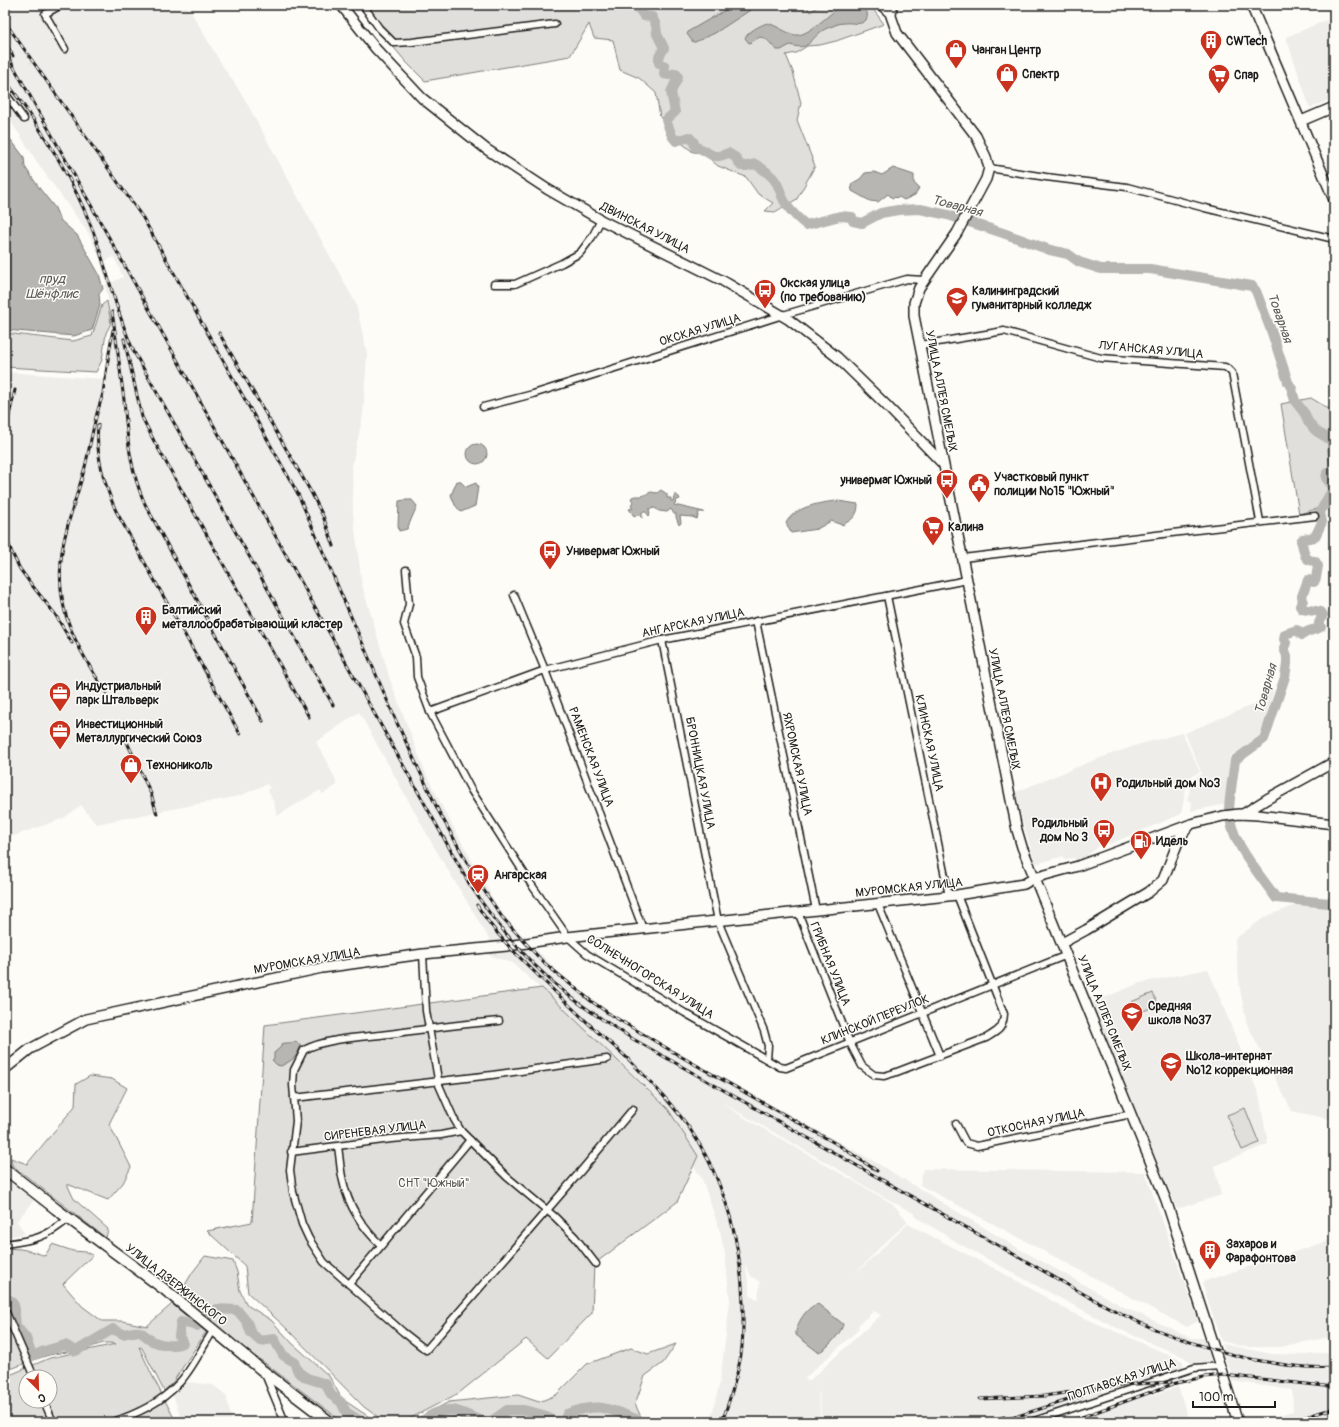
<svg xmlns="http://www.w3.org/2000/svg" width="1339" height="1427" font-family="Pangolin,sans-serif">
<style>
.built{fill:#eeede9;fill-rule:evenodd}
.green{fill:#e0dfdb;stroke:#7e7e7c;fill-rule:evenodd}
.water{fill:#b7b6b2;stroke:#797876}
.lines{fill:none;stroke-linecap:round;stroke-linejoin:round}
.river{stroke:#b7b6b2;stroke-width:10}
.street-casing{stroke:#1c1c1c;stroke-width:9}
.secondary-casing{stroke:#1c1c1c;stroke-width:12}
.primary-casing{stroke:#1c1c1c;stroke-width:13}
.street{stroke:#fdfcf7;stroke-width:6}
.secondary{stroke:#fdfcf7;stroke-width:9}
.primary{stroke:#fdfcf7;stroke-width:10}
.rail-casing{stroke:#1c1c1c;stroke-width:3}
.rail{stroke:#fdfcf7;stroke-width:1.5;stroke-dasharray:4.5;stroke-linecap:butt}
.labels{text-anchor:middle;dominant-baseline:central;stroke-width:3;stroke-linejoin:round;paint-order:stroke}
.poi-label{font-size:12px;font-weight:bold;fill:#1c1c1c;stroke:#fdfcf7;text-anchor:start}
.street-label{font-size:12px;fill:#1c1c1c;stroke:#fdfcf7}
.park-label{font-size:12px;fill:#575655;stroke:#fdfcf7}
.water-label{font-size:13px;font-style:italic;fill:#5a5a58;stroke:#fdfcf7}
</style>
<rect width="100%" height="100%" fill="#fdfcf7"/>
<filter id="ink" filterUnits="userSpaceOnUse"><feTurbulence type="fractalNoise" baseFrequency=".025" numOctaves="2"/><feDisplacementMap in="SourceGraphic" scale="8" xChannelSelector="R" yChannelSelector="G"/><feConvolveMatrix kernelMatrix="1 2 1 2 8 2 1 2 1" color-interpolation-filters="sRGB"/></filter>
<g filter="url(#ink)">
<g class="built">
<path d="M5,5h182l32,55 25,38 112,206 11,50 -4,61 -11,50 1,48 9,72 29,98 35,91 18,36 46,83 -1,1 20,28h1l12,13 9,2 1,5 -38,5 -61,-102 -74,-133 -43,30 20,38 -1,1 2,4 -14,9 -3,-4 -43,26 -3,-13 -6,-13 2,-2 -3,-4 -28,12 -143,28 -15,-19 -17,13 -59,21v-467l98,7 8,-44 -2,-31 -4,-19 2,-1 -8,-28 -10,-22 -48,-66 -36,-56zM114,257l9,20 -12,6 -6,-22z"/>
<path d="M1334,17v81l-24,10 -24,-71z"/>
<path d="M1274,688l-12,48 -32,20 -3,48 -36,7 1,-9 -5,-2 5,-20 10,-6 -17,-41 70,-29 6,-7z"/>
<path d="M1182,733l18,39 -12,6 -7,36 -71,30 -5,-2 -27,20 -4,-4 -10,1 -1,-3 -27,8 -14,-44 -6,-28 76,-31 45,-16z"/>
<path d="M1309,900l25,8v212l-42,-9 -45,-87 -7,-35 -5,-50 30,-22z"/>
<path d="M532,945l34,35 40,31 66,39 203,112 141,85 108,60 68,31h12l6,18v6l-2,3 -14,1 -10,-9 -61,-26 -67,-35 -96,-52 -46,-28 1,-2 -61,-34 -1,-2 -132,-76 22,15 150,87 15,18 -27,24 -27,29 54,-51 95,49 70,40 110,48v6l-53,17 -28,3 1,6 -84,29h-197l-3,-29 -1,-1 3,30h-111l10,-40 10,-81 -5,-47 -5,-23 -18,-52 -10,-16 -10,-33 -30,-38 -139,-129 -25,-8 -1,-3zM745,1264l6,12 9,6 -2,17 -7,-2zM874,1311l7,4 -73,67 -3,-4 54,-49 -1,-4z"/>
<path d="M1208,969l51,126 9,49 -54,22 7,29 -44,14 -85,-206 48,-20z"/>
<path d="M923,1169l222,3 53,149 -11,6 -267,-142z"/>
<path d="M5,1177l29,23 -17,21 8,13 -20,3z"/>
<path d="M1334,1239v97l-53,11h-36l-24,-6 -19,-59z"/>
<path d="M1222,1344l50,10 32,1 30,-3v70h-75l34,-11 -1,-21 -60,-9v-6l-7,-17 -8,-1 -2,-7 9,2z"/>
<path d="M186,1382l27,3 13,10 6,27h-49l-11,-29z"/>
<path d="M1178,1387l12,35h-130z"/>
</g>
<g class="green">
<path d="M358,5h448l4,7 10,-7h50l14,19 -48,17 -16,4 -13,1 -11,7 -10,2 7,17 8,31 -4,17 18,46 -18,33 -22,13 -10,-1 8,-8 -15,-9 -12,-17 -28,-11 -15,-13 -10,-1 -9,-7 -11,-10 -13,-18 -4,-24 -17,-15 -19,-8 -7,-30 -19,-2 -5,-14 -19,32 -145,25 -19,-19z"/>
<path d="M107,301l4,22 -5,10 -4,27 -6,12 -91,-5v-34l68,8 19,-5 10,-31z"/>
<path d="M1311,398l23,14v92l-35,10 -18,-110z"/>
<path d="M542,988l126,121 30,47 -21,46 -83,62 -2,49 -44,45 -22,-19 -67,54 -56,29h-18l-21,-15 -80,-81 -36,-33 -3,-27 -38,-35 45,-9 13,-197z"/>
<path d="M1153,993l5,12 -22,9 -5,-12z"/>
<path d="M90,1076l22,3 15,9 -18,36 22,43 -8,16 -15,17 -41,-16 7,15 34,30 -2,9 -94,-73 -1,-7 16,6 48,-58 1,-22z"/>
<path d="M1245,1108l14,35 -17,7 -15,-35z"/>
<path d="M52,1244l21,7 13,1 7,3 -30,29 19,22 20,15h20l25,5 25,-22 34,28 -33,50 -9,9 -22,-43 -3,-1 12,26 25,49h-171v-45l45,-19 66,-14c-15,-3 -17,1 -30,5 -12,3 -25,3 -37,6 -15,4 -29,11 -44,16v-122c13,-2 28,2 40,7zM26,1377h24v24h-24z"/>
<path d="M205,1256l28,5 4,11 3,19 7,14 24,15 21,23 37,33 13,23 35,23h-34l-81,-61 -19,-11 -64,-55 13,-22z"/>
<path d="M676,1344l-13,19 -18,13 -10,28 6,13 17,3 2,2h-64l-8,-4 -13,4h-107l-10,-5 -21,3 -3,2h-24l39,-20 69,-7 21,7 17,-7 31,-31 44,-16 17,6z"/>
</g>
<g class="water">
<path d="M734,5h24l-43,28 -20,9h-2l-6,-8 2,-3z"/>
<path d="M842,5h22c2,4 5,10 2,15 -5,6 -14,2 -21,3 -4,0 -8,1 -12,3 -4,1 -8,3 -11,5 -13,9 -12,20 -32,14l-9,5h-4c-5,-3 -11,-16 -19,-12 -4,2 -5,4 -9,5l-4,-5c4,-7 14,-12 22,-15 9,2 21,11 28,12 13,2 36,-23 47,-30z"/>
<path d="M5,139l6,1 13,17 1,10 15,22 15,19 5,12 17,15 22,39 4,15 -4,5 1,11 -8,25 -18,6 -69,-6z"/>
<path d="M893,168l21,7v8l5,5 -4,7 -11,5 -5,-3 -7,1 -4,-4 -10,8 -8,-1 -18,-10 -1,-7 9,-5 5,-6 9,-1 8,3z"/>
<circle cx="477" cy="454" r="10"/>
<path d="M457,481l4,1 5,5 10,-4 2,4 -3,19 -14,6 -6,-7 -4,-10z"/>
<path d="M661,490l6,4v4h4v3h2l2,-7 4,3 1,2 -3,1 -3,5 30,7h-5l-2,7 -5,-2 -12,-1 1,7 -2,2 -3,-8v-3h-2l-3,-5 -4,3 -8,-1 -4,-3 -6,1 1,6 -1,1 -3,-4h-4v6l-3,-3 -5,1 -5,-7 4,-1 -2,-2 2,-5 -2,-2 1,-2 3,-1h7l9,-4 6,1z"/>
<path d="M405,500h7l5,6 -10,23 -8,2 -1,-5 1,-25z"/>
<path d="M838,501l20,3c0,12 -6,16 -16,21l-11,-4 -14,8 -26,4 -5,-10c8,-16 35,-21 52,-22z"/>
<path d="M296,1041l1,2 3,1c0,12 -9,17 -19,22l-4,-1 -5,-5 2,-1v-6l7,-6v-3c5,-2 10,0 15,-3z"/>
<path d="M818,1304l25,20c-1,8 -17,27 -25,28l-22,-17c-1,-10 11,-29 22,-31z"/>
</g>
<g class="lines">
<g class="river">
<path d="M633,5l7,5 4,6 8,1 4,8 1,9 7,14 -5,9v6l6,3 -1,8 5,1 7,-2 2,4 -7,15 4,20 -9,8 6,16 4,5 13,-4 4,4 3,6c16,5 15,14 32,6l7,4 6,9h6l8,-2c8,5 16,10 21,18 4,6 5,14 9,20 5,10 13,16 21,23l34,-9 12,1 1,4 9,2 19,-10 17,-3 22,-1 28,6 55,18 47,17 18,4 11,8 22,7h49l102,17 4,5 16,42 16,49 4,7 3,12 10,13 3,8c4,3 4,5 7,8 5,5 12,6 17,12v9l2,11"/>
<path d="M1334,472l-7,1 -1,5 8,10c-6,8 -9,16 -14,24l2,10 -7,15 -12,2 -2,2c4,9 1,20 14,20l3,5 -2,12 -2,4 -6,-2 -6,16 1,4 -3,6 2,3 19,3 2,3 -4,8 2,4c-7,4 -12,2 -19,8l-5,-5 -12,4 -1,5 2,4 -2,5 3,8v8l-2,13 -21,62 -29,21c-2,16 -5,33 -6,49 0,32 30,64 47,89l53,5 5,2"/>
<path d="M5,1299l5,1 4,5 2,21 10,12 6,18 12,-5 21,-6 11,6 37,-22 10,5c5,-1 11,-3 16,-2 5,1 8,6 13,9 9,4 22,6 31,2l-4,-7 2,-14 16,4 20,-17 20,1 10,12 4,11 9,8 14,-2 9,16 11,7 4,10 9,6 19,6 5,11 10,7 5,10 16,10"/>
<path d="M423,1422c6,-9 23,-14 34,-11 10,3 18,8 29,11"/>
<path d="M490,1422l17,-12h17l16,4 14,7h10l3,-7c30,-12 40,-6 69,5l1,3"/>
</g>
<g class="street-casing">
<g id="street">
<path d="M61,5l-16,9 20,35"/>
<path d="M363,5l16,23 15,15 18,-1 143,-18"/>
<path d="M879,5l12,11"/>
<path d="M5,93l19,26"/>
<path d="M989,168l57,9 81,10 78,21 129,31"/>
<path d="M494,284h21l47,-21 18,-10 12,-16 9,-17"/>
<path d="M920,345l84,-14 97,27 124,9 3,2 4,4 28,148"/>
<path d="M483,407l50,-13 250,-79 124,-36 17,1"/>
<path d="M963,558l352,-42"/>
<path d="M406,570l3,34 -5,20 12,33 1,20 13,35 41,78 60,94 37,53 19,17 98,59 95,54 6,1 281,-113"/>
<path d="M514,595l31,75 98,259"/>
<path d="M887,596l62,300"/>
<path d="M756,621l60,289"/>
<path d="M662,640l56,281 46,110 4,15 -1,13"/>
<path d="M430,712l115,-42 117,-30 305,-60"/>
<path d="M878,904l62,152"/>
<path d="M798,912l52,131 12,23 12,9 10,1 10,-3 92,-35c12,-7 17,-9 18,-24l-47,-119"/>
<path d="M423,954l3,57 13,74 15,34 7,12 46,46 48,40 20,20 21,27"/>
<path d="M499,1021c-37,3 -74,8 -110,13 -25,3 -63,4 -85,16l-10,20 -1,15 3,36 -6,49 3,22 9,32 7,15 15,23 79,70 23,18 154,-178 53,-63"/>
<path d="M294,1098l198,-23 115,-16"/>
<path d="M956,1124l10,19 11,3 155,-32"/>
<path d="M338,1147c2,11 2,23 5,34 5,24 20,48 38,64"/>
<path d="M291,1152l100,-13 50,-4 20,-4"/>
<path d="M5,1244c29,-4 41,-6 64,-26"/>
<path d="M349,1284l121,-144"/>
<path d="M5,1310l29,67"/>
<path d="M265,1374l20,48"/>
<path d="M44,1401l9,21"/>
<path d="M112,1422c23,-7 50,-20 66,-38 15,-15 23,-36 36,-54"/>
<path d="M1031,1422l163,-54 26,-2"/>
</g>
</g>
<g class="secondary-casing">
<g id="secondary">
<path d="M341,5l35,44 46,49 64,51 61,40 54,31 122,61 65,38 49,38 48,47 58,60"/>
<path d="M892,5l-1,11 6,17 79,103 10,21 3,11 -3,11 -29,54 -38,55 -5,15v13l103,514 5,17 144,353 72,222"/>
<path d="M1251,5l83,195"/>
<path d="M1301,121l33,-14"/>
<path d="M1243,814l24,-15 67,-37"/>
<path d="M1062,943l24,-13 63,-38 14,-12 17,-43 10,-12"/>
<path d="M5,1069l25,-20 56,-30 236,-51 101,-14 84,-8 60,-9 390,-42 67,-11 10,-6 44,-12 113,-42 32,-8 16,-2 19,1 76,9"/>
</g>
</g>
<g class="primary-casing">
<path id="primary" d="M5,1169l51,40 108,80 99,82 67,51"/>
</g>
<use href="#street" class="street"/>
<use href="#secondary" class="secondary"/>
<use href="#primary" class="primary"/>
<g class="rail-casing">
<g id="rail">
<path d="M5,22l138,196 155,276 99,229 42,89 38,68 25,37 41,45 48,39 20,14 69,41 160,90 37,25"/>
<path d="M5,42l8,14"/>
<path d="M5,51l465,834c27,41 59,79 97,109 21,17 44,31 66,45l428,242c22,13 44,25 67,36 38,19 78,31 118,41 30,6 58,11 88,9"/>
<path d="M5,80c35,46 67,96 88,151 15,40 23,82 41,121l199,353"/>
<path d="M112,312c5,30 8,59 12,88 3,36 6,71 21,104l118,217"/>
<path d="M219,333l92,159 12,24 11,30"/>
<path d="M124,339l18,78 12,24 155,276"/>
<path d="M98,425c-3,30 6,59 18,86l124,223"/>
<path d="M5,433l10,-43"/>
<path d="M5,534l7,19 8,16 11,15 24,30 17,29"/>
<path d="M106,693c-16,-26 -33,-52 -41,-81 -14,-56 6,-93 20,-145 4,-17 7,-34 11,-50 2,-8 5,-16 7,-24 3,-20 6,-42 10,-63"/>
<path d="M126,740l25,54 6,20"/>
<path d="M477,905c19,31 44,54 70,79 18,17 35,34 54,51 10,9 22,18 32,29 20,20 41,42 57,65 35,52 51,113 53,175 0,18 1,38 -3,56 -4,21 -11,42 -18,62"/>
<path d="M980,1399l64,-3 75,-11 52,-3"/>
<path d="M989,1422l15,-5"/>
<path d="M999,1422l82,-26"/>
<path d="M1068,1422l108,-39 28,-6 19,-2 111,12"/>
<path d="M1290,1422l44,-14"/>
</g>
</g>
<use href="#rail" class="rail"/>
</g>
</g>
<defs>
<g id="building-pin" transform="scale(1.15)"><path d="M0 17L-7.5 6A9.5 9.5 0 1 1 7.5 6Z" fill="#c8321e" stroke="#fdfcf7"/><path d="M-4-6H4V6H1V3H-1V6H-4ZM-2.5-4.3h1.7v1.8h-1.7ZM.8-4.3h1.7v1.8H.8ZM-2.5-1h1.7V.8h-1.7ZM.8-1h1.7V.8H.8Z" fill="#fff"/></g>
<g id="shop-pin" transform="scale(1.15)"><path d="M0 17L-7.5 6A9.5 9.5 0 1 1 7.5 6Z" fill="#c8321e" stroke="#fdfcf7"/><path d="M-5-2.5h2.3a2.7 3.5 0 0 1 5.4 0H5L5.5 6h-11ZM-1.5-2.5h3a1.5 2.3 0 0 0-3 0Z" fill="#fff"/></g>
<g id="supermarket-pin" transform="scale(1.15)"><path d="M0 17L-7.5 6A9.5 9.5 0 1 1 7.5 6Z" fill="#c8321e" stroke="#fdfcf7"/><path d="M-6-5.5h2.5l.6 2H6L4.5 2H-2.5L-4.4-4H-6ZM-1.5 3.2a1.3 1.3 0 1 0 .1 0ZM3 3.2a1.3 1.3 0 1 0 .1 0Z" fill="#fff"/></g>
<g id="bus-pin" transform="scale(1.15)"><path d="M0 17L-7.5 6A9.5 9.5 0 1 1 7.5 6Z" fill="#c8321e" stroke="#fdfcf7"/><path d="M-5-6H5V4H4V6H2V4H-2V6H-4V4H-5ZM-3.5-4V0h7V-4ZM-3.5 1.2v1.5H-2V1.2ZM2 1.2v1.5H3.5V1.2Z" fill="#fff"/></g>
<g id="university-pin" transform="scale(1.15)"><path d="M0 17L-7.5 6A9.5 9.5 0 1 1 7.5 6Z" fill="#c8321e" stroke="#fdfcf7"/><path d="M0-5L7-2L0 1L-7-2ZM-4 1L0 2.5L4 1V4Q0 6-4 4Z" fill="#fff"/></g>
<g id="civic-pin" transform="scale(1.15)"><path d="M0 17L-7.5 6A9.5 9.5 0 1 1 7.5 6Z" fill="#c8321e" stroke="#fdfcf7"/><path d="M-.6-6.5H3V-4.5H.6V-3L4-1V1h2V6H-6V1h2V-1L-.6-3ZM-1.2 2.5V6h2.4V2.5Z" fill="#fff"/></g>
<g id="office-pin" transform="scale(1.15)"><path d="M0 17L-7.5 6A9.5 9.5 0 1 1 7.5 6Z" fill="#c8321e" stroke="#fdfcf7"/><path d="M-6-3h4V-5.5h4V-3h4V5H-6ZM-1-4.5V-3h2v-1.5ZM-6 0V1H6V0Z" fill="#fff"/></g>
<g id="hospital-pin" transform="scale(1.15)"><path d="M0 17L-7.5 6A9.5 9.5 0 1 1 7.5 6Z" fill="#c8321e" stroke="#fdfcf7"/><path d="M-5-5h3v3.5h4V-5h3V5h-3V1.5h-4V5h-3Z" fill="#fff"/></g>
<g id="fuel-pin" transform="scale(1.15)"><path d="M0 17L-7.5 6A9.5 9.5 0 1 1 7.5 6Z" fill="#c8321e" stroke="#fdfcf7"/><path d="M-5.5-6h7V0h2V4h1.3V-2.5L3-4.5l.8-.8L6-3V5H2.5V1h-1V6h-7ZM-4.2-4.7v3.2H.2V-4.7Z" fill="#fff"/></g>
<g id="station-pin" transform="scale(1.15)"><path d="M0 17L-7.5 6A9.5 9.5 0 1 1 7.5 6Z" fill="#c8321e" stroke="#fdfcf7"/><path d="M-3-6H3Q5-6 5-4V2Q5 4 3 4L4.5 6H3L1.5 4h-3L-3 6H-4.5L-3 4Q-5 4-5 2V-4Q-5-6-3-6ZM-3.5-4v3h7v-3ZM-3.5 1v1.5H-2V1ZM2 1v1.5H3.5V1Z" fill="#fff"/></g>
<g id="school-pin" transform="scale(1.15)"><path d="M0 17L-7.5 6A9.5 9.5 0 1 1 7.5 6Z" fill="#c8321e" stroke="#fdfcf7"/><path d="M0-5L7-2L0 1L-7-2ZM-4 1L0 2.5L4 1V4Q0 6-4 4Z" fill="#fff"/></g>
</defs>
<g fill-rule="evenodd">
<use href="#building-pin" x="1211" y="41"/>
<use href="#shop-pin" x="956" y="50"/>
<use href="#shop-pin" x="1007" y="74"/>
<use href="#supermarket-pin" x="1219" y="75"/>
<use href="#bus-pin" x="765" y="290"/>
<use href="#university-pin" x="957" y="298"/>
<use href="#bus-pin" x="947" y="480"/>
<use href="#civic-pin" x="979" y="484"/>
<use href="#supermarket-pin" x="933" y="527"/>
<use href="#bus-pin" x="550" y="551"/>
<use href="#building-pin" x="146" y="617"/>
<use href="#office-pin" x="60" y="693"/>
<use href="#office-pin" x="60" y="731"/>
<use href="#shop-pin" x="131" y="765"/>
<use href="#hospital-pin" x="1101" y="783"/>
<use href="#bus-pin" x="1104" y="830"/>
<use href="#fuel-pin" x="1141" y="841"/>
<use href="#station-pin" x="478" y="875"/>
<use href="#school-pin" x="1132" y="1013"/>
<use href="#school-pin" x="1171" y="1063"/>
<use href="#building-pin" x="1210" y="1251"/>
</g>
<g class="labels">
<g class="poi-label">
<text x="1226" y="41">CWTech</text>
<text x="972" y="50">Чанган Центр</text>
<text x="1022" y="74">Спектр</text>
<text x="1234" y="75">Спар</text>
<text x="780" y="283">Окская улица<tspan x="780" dy="14">(по требованию)</tspan></text>
<text x="972" y="291">Калининградский<tspan x="972" dy="14">гуманитарный колледж</tspan></text>
<text x="994" y="477">Участковый пункт<tspan x="994" dy="14">полиции №15 "Южный"</tspan></text>
<text x="932" y="480" text-anchor="end">универмаг Южный</text>
<text x="948" y="527">Калина</text>
<text x="566" y="551">Универмаг Южный</text>
<text x="162" y="610">Балтийский<tspan x="162" dy="14">металлообрабатывающий кластер</tspan></text>
<text x="76" y="686">Индустриальный<tspan x="76" dy="14">парк Штальверк</tspan></text>
<text x="76" y="724">Инвестиционный<tspan x="76" dy="14">Металлургический Союз</tspan></text>
<text x="146" y="765">Технониколь</text>
<text x="1116" y="783">Родильный дом №3</text>
<text x="1088" y="823" text-anchor="end">Родильный<tspan x="1088" dy="14">дом № 3</tspan></text>
<text x="1156" y="841">Идель</text>
<text x="494" y="875">Ангарская</text>
<text x="1148" y="1006">Средняя<tspan x="1148" dy="14">школа №37</tspan></text>
<text x="1186" y="1056">Школа-интернат<tspan x="1186" dy="14">№12 коррекционная</tspan></text>
<text x="1226" y="1244">Захаров и<tspan x="1226" dy="14">Фарафонтова</tspan></text>
</g>
<g class="street-label">
<text transform="translate(645 228) rotate(27)">ДВИНСКАЯ УЛИЦА</text>
<text transform="translate(700 330) rotate(-17)">ОКСКАЯ УЛИЦА</text>
<text transform="translate(1151 350) rotate(5)">ЛУГАНСКАЯ УЛИЦА</text>
<text transform="translate(941 391) rotate(79)">УЛИЦА АЛЛЕЯ СМЕЛЫХ</text>
<text transform="translate(693 623) rotate(-12)">АНГАРСКАЯ УЛИЦА</text>
<text transform="translate(1004 709) rotate(79)">УЛИЦА АЛЛЕЯ СМЕЛЫХ</text>
<text transform="translate(929 743) rotate(78)">КЛИНСКАЯ УЛИЦА</text>
<text transform="translate(591 757) rotate(69)">РАМЕНСКАЯ УЛИЦА</text>
<text transform="translate(797 764) rotate(78)">ЯХРОМСКАЯ УЛИЦА</text>
<text transform="translate(700 773) rotate(79)">БРОННИЦКАЯ УЛИЦА</text>
<text transform="translate(909 888) rotate(-6)">МУРОМСКАЯ УЛИЦА</text>
<text transform="translate(307 961) rotate(-10)">МУРОМСКАЯ УЛИЦА</text>
<text transform="translate(830 964) rotate(68)">ГРИБНАЯ УЛИЦА</text>
<text transform="translate(650 977) rotate(32)">СОЛНЕЧНОГОРСКАЯ УЛИЦА</text>
<text transform="translate(1104 1013) rotate(68)">УЛИЦА АЛЛЕЯ СМЕЛЫХ</text>
<text transform="translate(875 1020) rotate(-22)">КЛИНСКОЙ ПЕРЕУЛОК</text>
<text transform="translate(1036 1123) rotate(-12)">ОТКОСНАЯ УЛИЦА</text>
<text transform="translate(375 1131) rotate(-7)">СИРЕНЕВАЯ УЛИЦА</text>
<text transform="translate(176 1285) rotate(38)">УЛИЦА ДЗЕРЖИНСКОГО</text>
<text transform="translate(1122 1380) rotate(-18)">ПОЛТАВСКАЯ УЛИЦА</text>
</g>
<g class="park-label">
<text x="434" y="1183">СНТ "Южный"</text>
</g>
<g class="water-label">
<text transform="translate(957 206) rotate(15)">Товарная</text>
<text x="52" y="279">пруд<tspan x="52" dy="15">Шёнфлис</tspan></text>
<text transform="translate(1280 318) rotate(71)">Товарная</text>
<text transform="translate(1266 689) rotate(-74)">Товарная</text>
</g>
</g>
<rect width="1339" height="1427" fill="none" stroke="#fdfcf7" stroke-width="20"/>
<rect x="10" y="10" width="1319" height="1407" fill="none" stroke="#1c1c1c" stroke-width="1.5" filter="url(#ink)"/>
<g transform="translate(38 1389) rotate(157)"><circle r="19" fill="#fdfcf7" stroke="#a3a29f"/>
<path d="M0-3L7 15L0 10L-7 15Z" fill="#c8321e"/>
<text y="-6" font-size="11" font-weight="bold" text-anchor="middle" fill="#1c1c1c">С</text>
</g>
<path d="M1193 1401v6h82v-6" fill="none" stroke="#1c1c1c" stroke-width="2"/>
<text x="1199" y="1401" font-size="12" fill="#1c1c1c" stroke="#fdfcf7" stroke-width="3" paint-order="stroke">100 m</text>
</svg>
